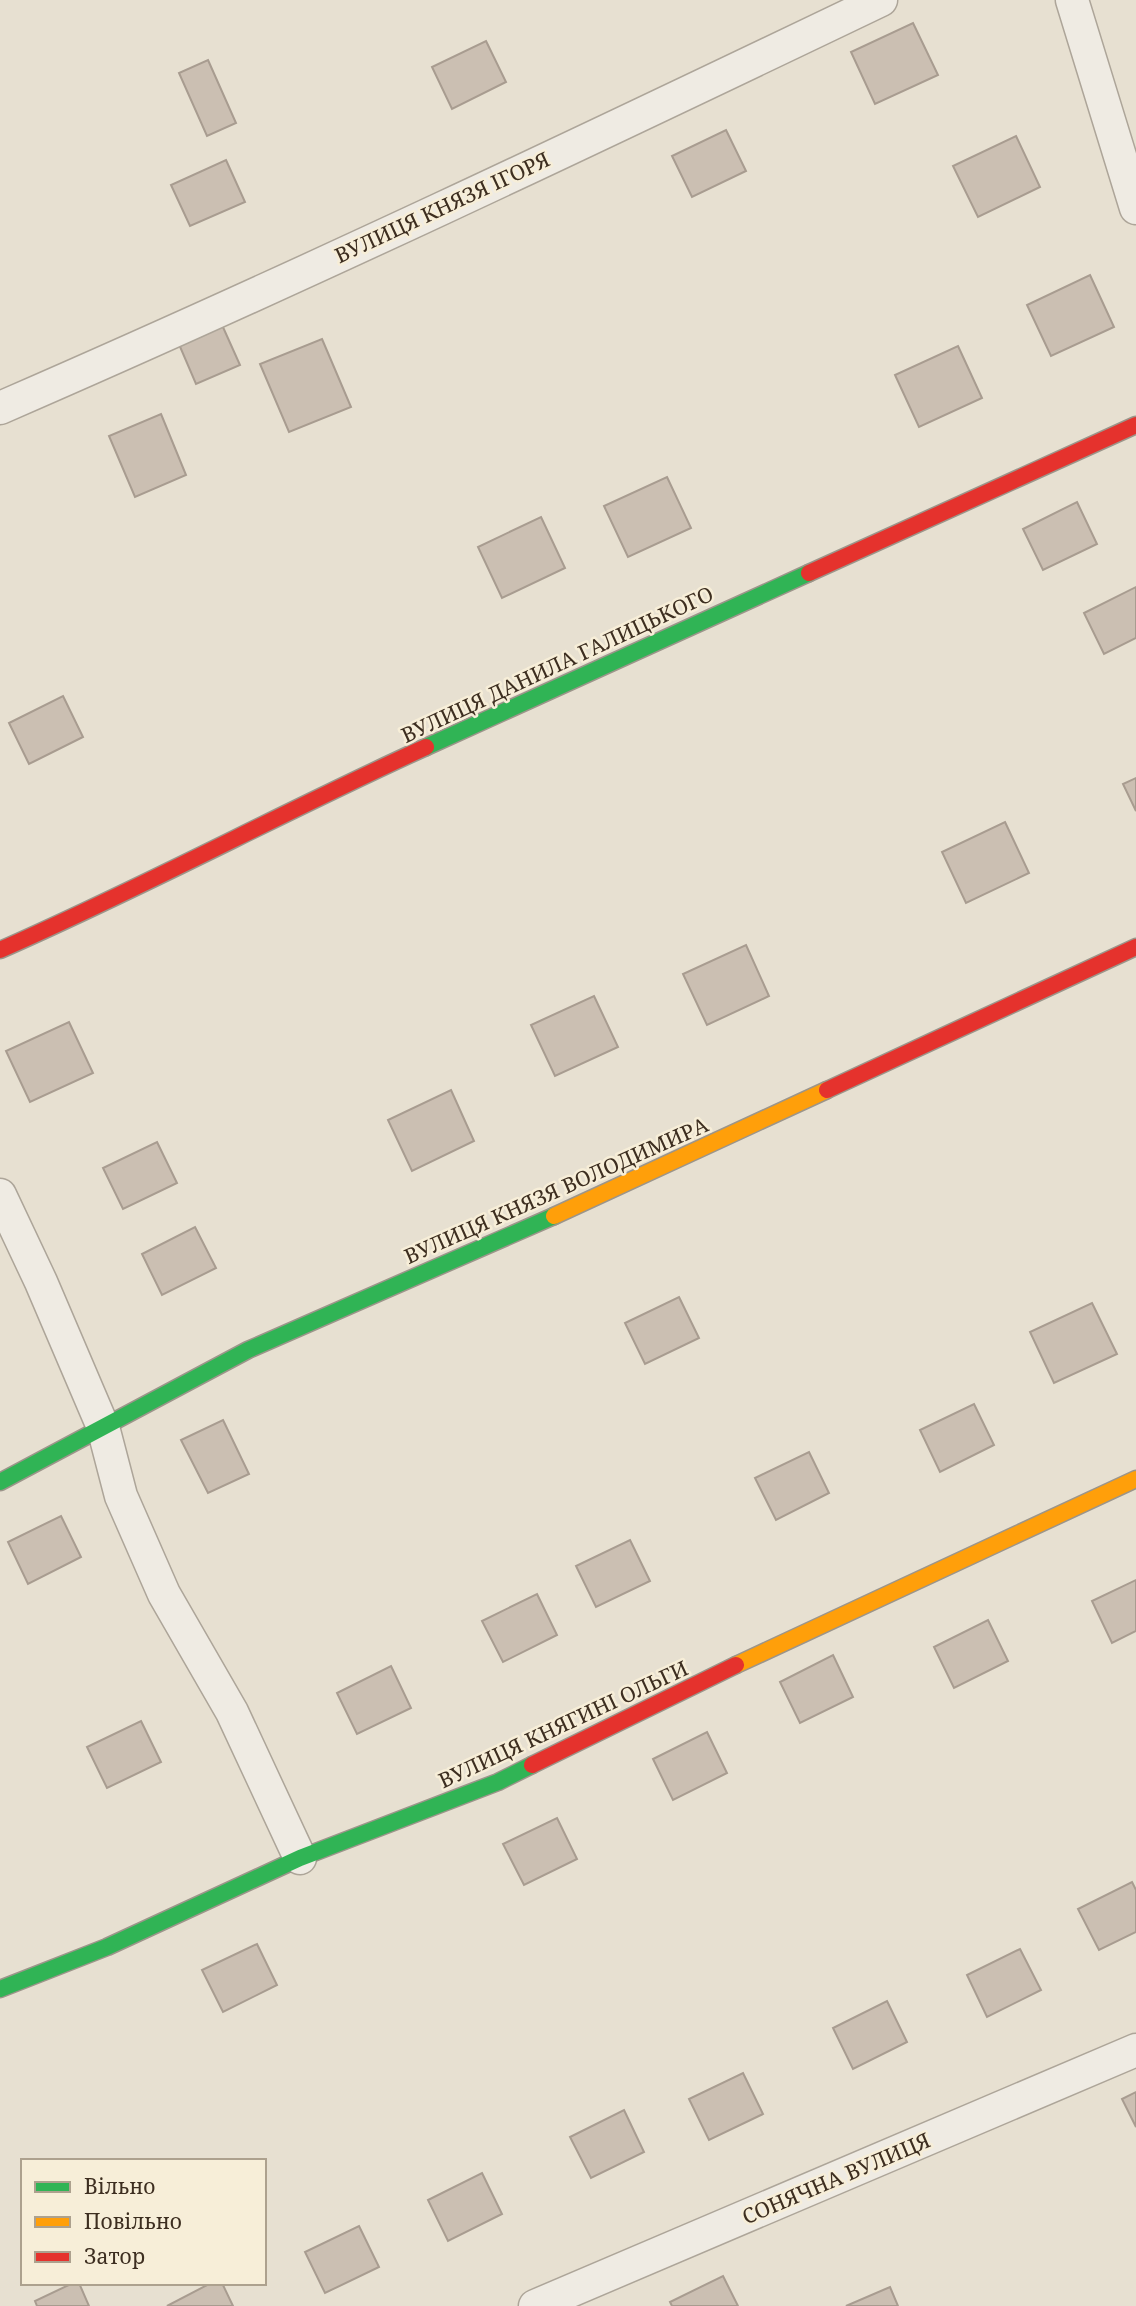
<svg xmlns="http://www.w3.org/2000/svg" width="1136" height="2306" font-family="'Noto Serif',serif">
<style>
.building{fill:#cbbfb2;stroke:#a89c90;stroke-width:2}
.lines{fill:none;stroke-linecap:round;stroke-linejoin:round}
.street-casing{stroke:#ada599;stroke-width:35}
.fast-casing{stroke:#9c958a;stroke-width:19}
.slow-casing{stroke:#9c958a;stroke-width:19}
.jam-casing{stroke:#9c958a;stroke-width:19}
.street{stroke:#efebe3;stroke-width:32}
.fast{stroke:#30b455;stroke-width:16}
.slow{stroke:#ff9f0a;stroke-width:16}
.jam{stroke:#e5322d;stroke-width:16}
.labels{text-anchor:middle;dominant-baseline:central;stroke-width:5;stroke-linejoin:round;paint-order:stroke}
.street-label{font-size:21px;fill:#3d2e20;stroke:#f7eed8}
</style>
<rect width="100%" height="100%" fill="#e7e0d1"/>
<g class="building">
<path d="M913,23l25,52 -63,29 -24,-52z"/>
<path d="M486,41l20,41 -54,27 -20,-42z"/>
<path d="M208,60l28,63 -29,13 -28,-63z"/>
<path d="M726,130l20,41 -54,26 -20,-41z"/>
<path d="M1016,136l24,51 -62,30 -25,-51z"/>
<path d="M226,160l19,42 -55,24 -19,-41z"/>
<path d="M1090,275l24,52 -63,29 -24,-51z"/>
<path d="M218,316l22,49 -44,19 -21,-49z"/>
<path d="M322,339l29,68 -62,25 -29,-68z"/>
<path d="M958,346l24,52 -63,29 -24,-52z"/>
<path d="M161,414l25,61 -51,22 -26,-61z"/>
<path d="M667,477l24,51 -63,29 -24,-51z"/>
<path d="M1077,502l20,42 -54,26 -20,-41z"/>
<path d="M541,517l24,51 -63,30 -24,-51z"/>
<path d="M1136,587v51l-32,16 -20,-41z"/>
<path d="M63,696l20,41 -54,27 -20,-41z"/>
<path d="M1136,778v33l-13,-27z"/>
<path d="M1005,822l24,51 -63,30 -24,-51z"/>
<path d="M746,945l23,51 -62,29 -24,-51z"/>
<path d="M594,996l24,51 -63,29 -24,-51z"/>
<path d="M69,1022l24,51 -63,29 -24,-51z"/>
<path d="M451,1090l23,51 -62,30 -24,-51z"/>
<path d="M157,1142l20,41 -54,26 -20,-41z"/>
<path d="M195,1227l21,41 -54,27 -20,-41z"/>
<path d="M679,1297l20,41 -54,26 -20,-41z"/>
<path d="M1092,1303l25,51 -63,29 -24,-51z"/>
<path d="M974,1404l20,41 -54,27 -20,-42z"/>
<path d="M223,1420l26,54 -41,19 -27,-53z"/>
<path d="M809,1452l20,41 -53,27 -21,-42z"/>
<path d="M61,1516l20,41 -53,27 -20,-42z"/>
<path d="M630,1540l20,41 -54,26 -20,-41z"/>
<path d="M1136,1580v51l-24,12 -20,-42z"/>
<path d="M537,1594l20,41 -54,27 -21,-41z"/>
<path d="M988,1620l20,41 -54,27 -20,-41z"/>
<path d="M833,1655l20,42 -53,26 -20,-41z"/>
<path d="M391,1666l20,42 -54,26 -20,-41z"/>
<path d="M141,1721l20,41 -54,26 -20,-41z"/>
<path d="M707,1732l20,41 -54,27 -20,-41z"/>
<path d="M557,1818l20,41 -53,26 -21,-41z"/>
<path d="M1132,1882l4,8v42l-37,18 -21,-41z"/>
<path d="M257,1944l20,41 -54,27 -21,-42z"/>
<path d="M1020,1949l21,41 -54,27 -20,-42z"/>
<path d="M887,2001l20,41 -54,27 -20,-41z"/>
<path d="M743,2073l20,41 -54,26 -20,-41z"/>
<path d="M1136,2092v35l-14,-28z"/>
<path d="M624,2110l20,42 -53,26 -21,-41z"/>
<path d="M482,2173l20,41 -54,27 -20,-41z"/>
<path d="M359,2226l20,41 -54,26 -20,-41z"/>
<path d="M723,2276l15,30h-66l-2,-4z"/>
<path d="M73,2283h6l10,23h-52l-2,-5z"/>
<path d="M211,2283h11l11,23h-66z"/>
<path d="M890,2287l8,19h-52z"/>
</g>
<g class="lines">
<g class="street-casing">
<g id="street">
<path d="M1072,0l64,208"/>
<path d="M0,408c297,-129 589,-268 881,-408"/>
<path d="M0,1195l41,87 62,145 18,69 43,98 68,118 68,146"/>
<path d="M535,2306l601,-256"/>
</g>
</g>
<g class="fast-casing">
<g id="fast">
<path d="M426,747l383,-174"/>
<path d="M0,1482l248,-132 306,-134"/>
<path d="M0,1989l107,-42 193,-89 198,-76 34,-17"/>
</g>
</g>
<g class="slow-casing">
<g id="slow">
<path d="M554,1216l273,-126"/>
<path d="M736,1665l400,-186"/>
</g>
</g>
<g class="jam-casing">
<g id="jam">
<path d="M809,573l327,-148"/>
<path d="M0,950c144,-63 283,-138 426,-203"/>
<path d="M827,1090l309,-143"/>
<path d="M532,1765l204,-100"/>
</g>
</g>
<use href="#street" class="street"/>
<use href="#fast" class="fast"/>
<use href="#slow" class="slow"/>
<use href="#jam" class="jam"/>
</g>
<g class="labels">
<g class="street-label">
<text transform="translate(442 207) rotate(-25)">ВУЛИЦЯ КНЯЗЯ ІГОРЯ</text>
<text transform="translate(557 664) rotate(-25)">ВУЛИЦЯ ДАНИЛА ГАЛИЦЬКОГО</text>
<text transform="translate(556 1190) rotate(-24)">ВУЛИЦЯ КНЯЗЯ ВОЛОДИМИРА</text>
<text transform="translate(563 1724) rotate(-25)">ВУЛИЦЯ КНЯГИНІ ОЛЬГИ</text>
<text transform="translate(836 2178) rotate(-23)">СОНЯЧНА ВУЛИЦЯ</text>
</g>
</g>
<rect x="21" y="2159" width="245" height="126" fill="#f7eed8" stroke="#ada18e" stroke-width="2"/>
<rect x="35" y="2182" width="35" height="10" fill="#30b455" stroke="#ada18e" stroke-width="2"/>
<text x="84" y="2194" font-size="21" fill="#3d2e20">Вільно</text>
<rect x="35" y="2217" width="35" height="10" fill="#ff9f0a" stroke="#ada18e" stroke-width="2"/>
<text x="84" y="2229" font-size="21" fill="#3d2e20">Повільно</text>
<rect x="35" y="2252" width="35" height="10" fill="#e5322d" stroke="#ada18e" stroke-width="2"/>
<text x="84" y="2264" font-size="21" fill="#3d2e20">Затор</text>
</svg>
